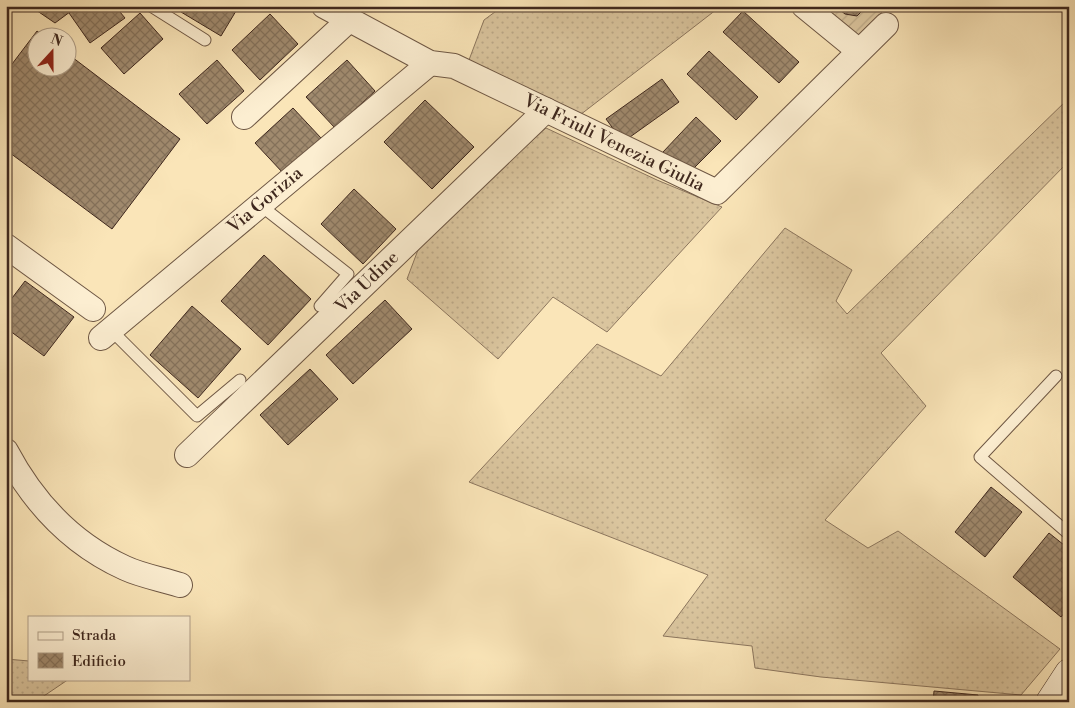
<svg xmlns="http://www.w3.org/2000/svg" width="1075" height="708" font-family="'Libre Bodoni',serif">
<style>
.grass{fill:url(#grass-dots);stroke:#8c765e}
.garden{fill:url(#garden-furrows);stroke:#8c765e}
.building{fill:url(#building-cross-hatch);stroke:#3f281e}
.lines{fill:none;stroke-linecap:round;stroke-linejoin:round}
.lane-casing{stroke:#6e5744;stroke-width:13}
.street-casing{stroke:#6e5744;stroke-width:26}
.secondary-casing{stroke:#3f281e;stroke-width:29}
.lane{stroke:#fceed1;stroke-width:11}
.street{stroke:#fceed1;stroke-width:24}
.secondary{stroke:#fceed1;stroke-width:28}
.labels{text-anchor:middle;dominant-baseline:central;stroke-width:4.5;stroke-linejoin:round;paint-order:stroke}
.street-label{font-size:18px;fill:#3f281e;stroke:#fceed1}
</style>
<defs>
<pattern id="grass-dots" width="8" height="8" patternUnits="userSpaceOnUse" patternTransform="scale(1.25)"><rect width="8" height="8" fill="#dac59e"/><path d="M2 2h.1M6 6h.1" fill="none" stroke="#bca988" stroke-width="1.8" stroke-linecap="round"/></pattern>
<pattern id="garden-furrows" width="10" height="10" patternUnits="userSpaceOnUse" patternTransform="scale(1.25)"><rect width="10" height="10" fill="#dac59e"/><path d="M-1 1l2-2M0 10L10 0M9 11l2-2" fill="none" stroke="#bca988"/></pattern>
<pattern id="building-cross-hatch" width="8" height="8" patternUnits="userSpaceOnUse" patternTransform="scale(1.25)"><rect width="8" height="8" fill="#a08a6e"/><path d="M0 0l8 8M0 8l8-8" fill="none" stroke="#84715a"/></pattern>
</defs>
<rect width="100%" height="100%" fill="#fae5b8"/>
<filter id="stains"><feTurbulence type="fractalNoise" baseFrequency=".004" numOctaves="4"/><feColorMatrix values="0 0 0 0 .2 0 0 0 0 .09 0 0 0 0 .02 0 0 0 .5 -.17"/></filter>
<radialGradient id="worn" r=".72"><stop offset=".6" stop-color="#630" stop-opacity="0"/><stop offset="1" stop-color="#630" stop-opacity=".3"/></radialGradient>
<g class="grass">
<path d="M503,6h218l-141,109 -111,-55 15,-40z"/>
<path d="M1069,98v63l-188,192 45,53 -101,114 43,28 30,-17 162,118 -39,46 -200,-18 -66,-9 -3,-22 -89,-10 45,-61 -239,-93 128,-138 64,32 124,-148 67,42 -16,31 11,13z"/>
<path d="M546,128l111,52 65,27 -115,125 -54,-35 -55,62 -91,-80 14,-37z"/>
<path d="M6,659l23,2v18h40l-34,23h-29z"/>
</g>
<path class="garden" d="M821,6h67l-33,33z"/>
<g class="building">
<path d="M30,6h48l-23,17z"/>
<path d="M78,6h37l10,12 -35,25 -21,-30z"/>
<path d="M184,6h55l-18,30 -40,-24z"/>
<path d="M835,6h32l-10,10 -12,-2z"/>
<path d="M743,11l56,51 -20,21 -56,-51z"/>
<path d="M140,13l23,26 -39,35 -23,-26z"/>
<path d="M270,14l28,30 -38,36 -28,-30z"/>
<path d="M37,31l9,7h-8v30h30v-14l112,85 -68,90 -106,-79v-78z"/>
<path d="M709,51l49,46 -22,23 -49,-46z"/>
<path d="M217,60l27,31 -37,33 -28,-30z"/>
<path d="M347,60l28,31 -40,37 -29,-31z"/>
<path d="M662,79l17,23 -56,40 -17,-23z"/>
<path d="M425,100l49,47 -42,42 -48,-47z"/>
<path d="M293,108l28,30 -38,35 -28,-30z"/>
<path d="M696,117l25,24 -34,34 -24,-23z"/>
<path d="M354,189l42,40 -33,35 -42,-40z"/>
<path d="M264,255l47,44 -43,46 -47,-44z"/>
<path d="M25,281l49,36 -30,39 -38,-28v-22z"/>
<path d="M385,300l27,29 -59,55 -27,-29z"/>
<path d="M192,306l49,43 -43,49 -48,-43z"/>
<path d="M310,369l28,30 -50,46 -28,-30z"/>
<path d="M991,487l31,25 -37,45 -30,-25z"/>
<path d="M1049,533l20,16v58l-8,10 -48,-40z"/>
<path d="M934,691l44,4 -1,7h-44z"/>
</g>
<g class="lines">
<g class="lane-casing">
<g id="lane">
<path d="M151,6l54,34"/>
<path d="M260,205l88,69 -28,32"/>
<path d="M111,330l86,86 43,-36"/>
<path d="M1056,376l-76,81 89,77"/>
</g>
</g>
<g class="street-casing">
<g id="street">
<path d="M324,6l106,57 24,3 263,126 169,-167"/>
<path d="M804,6l55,45"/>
<path d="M244,117l105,-97"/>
<path d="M6,246l87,63"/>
<path d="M101,338l329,-275"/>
<path d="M6,451c27,51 66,93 119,117 17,8 37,11 55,17"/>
<path d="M187,455l359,-345"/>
</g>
</g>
<g class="secondary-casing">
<path id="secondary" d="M1050,702l19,-29"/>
</g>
<use href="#lane" class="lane"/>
<use href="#street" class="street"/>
<use href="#secondary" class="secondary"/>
</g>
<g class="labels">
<g class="street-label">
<text transform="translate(614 143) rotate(26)">Via Friuli Venezia Giulia</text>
<text transform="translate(265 200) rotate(-40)">Via Gorizia</text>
<text transform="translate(367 282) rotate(-44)">Via Udine</text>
</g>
</g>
<rect width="1075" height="708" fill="none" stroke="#fae5b8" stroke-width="25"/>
<rect x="8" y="8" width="1060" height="693" fill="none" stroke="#3f281e" stroke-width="2.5"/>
<rect x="12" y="12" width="1050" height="683" fill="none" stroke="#3f281e"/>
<rect x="28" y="616" width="162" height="65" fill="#fceed1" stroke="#b09f89"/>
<rect x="38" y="632" width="25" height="8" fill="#fceed1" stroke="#b09f89"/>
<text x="72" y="640" font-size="15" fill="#3f281e">Strada</text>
<rect x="38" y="653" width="25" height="15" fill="url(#building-cross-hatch)" stroke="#b09f89"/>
<text x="72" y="666" font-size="15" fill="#3f281e">Edificio</text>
<g transform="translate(52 52) rotate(21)"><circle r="24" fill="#fceed1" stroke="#b09f89"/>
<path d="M0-4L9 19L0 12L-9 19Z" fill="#8f2418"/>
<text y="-8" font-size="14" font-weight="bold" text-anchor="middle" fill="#3f281e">N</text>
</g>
<rect width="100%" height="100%" filter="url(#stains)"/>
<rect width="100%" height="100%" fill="url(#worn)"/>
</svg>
